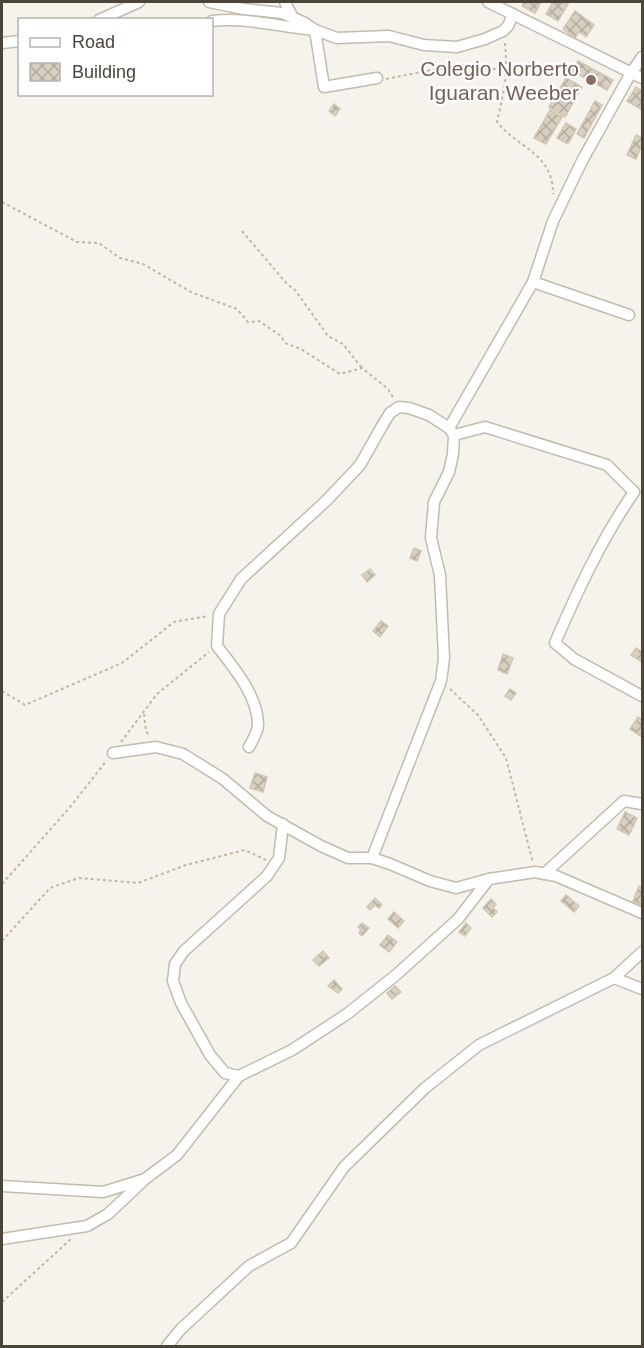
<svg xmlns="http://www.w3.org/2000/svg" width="644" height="1348" font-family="Helvetica,sans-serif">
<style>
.building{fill:url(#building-cross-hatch);stroke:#d3c7b4;stroke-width:1.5}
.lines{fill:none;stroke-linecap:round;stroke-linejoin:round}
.minor-casing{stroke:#c2bbae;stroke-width:13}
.path{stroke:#c4b79f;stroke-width:2;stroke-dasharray:3 3;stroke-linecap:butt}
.minor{stroke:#fff;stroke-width:10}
.education-dot{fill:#8d6e63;stroke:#fff;stroke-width:2}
.labels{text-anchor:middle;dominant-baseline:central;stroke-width:4.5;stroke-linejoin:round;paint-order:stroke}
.education-label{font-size:21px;fill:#785e54;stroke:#fff;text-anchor:end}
</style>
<defs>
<pattern id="building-cross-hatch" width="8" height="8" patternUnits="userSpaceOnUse" patternTransform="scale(1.5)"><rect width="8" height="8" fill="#d8cfc1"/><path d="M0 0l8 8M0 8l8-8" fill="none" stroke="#b1aa9e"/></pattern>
</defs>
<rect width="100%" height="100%" fill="#f6f3ec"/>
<g class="building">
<path d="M524,2h17l-6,11 -13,-7z"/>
<path d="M553,2h11l4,2 -10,17 -12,-7z"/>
<path d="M575,11l19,14 -8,12 -7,-5 -4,6 -12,-9z"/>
<path d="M578,61l35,19 -6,10 -35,-19z"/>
<path d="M566,78l16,9 -17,30 -16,-10z"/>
<path d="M636,87l6,4v19l-15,-9z"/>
<path d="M595,101l7,4 -18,33 -7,-4z"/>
<path d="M334,104l6,5 -5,7 -6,-5z"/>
<path d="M550,110l12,7 -16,27 -12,-6z"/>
<path d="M566,123l10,6 -8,15 -11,-6z"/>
<path d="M636,135l6,3v10l-1,-1 -5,12 -9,-4z"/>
<path d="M414,548l7,3 -4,10 -7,-3z"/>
<path d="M370,569l5,6 -8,7 -5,-7z"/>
<path d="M381,621l7,5 -8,11 -7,-6z"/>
<path d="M636,648l6,4v10l-11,-7z"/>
<path d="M503,654l10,4 -6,16 -9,-4z"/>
<path d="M510,689l6,4 -5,7 -6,-4z"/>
<path d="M638,717l4,3v17l-12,-8z"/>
<path d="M255,773l12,4 -4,15 -13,-4z"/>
<path d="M625,812l12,6 -8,17 -12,-6z"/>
<path d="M639,886l3,1v18l-9,-4z"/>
<path d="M566,895l13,11 -5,6 -13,-11z"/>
<path d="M375,898l7,7 -3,3 -4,-3 -5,5 -3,-3z"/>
<path d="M491,899l5,5 -3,4 4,4 -5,5 -9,-9z"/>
<path d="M394,912l10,9 -6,7 -10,-9z"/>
<path d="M362,923l7,5 -7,8 -3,-3 2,-3 -3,-3z"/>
<path d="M466,923l5,5 -6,8 -6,-4z"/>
<path d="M388,935l9,7 -8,10 -9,-7z"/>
<path d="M323,951l6,7 -10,8 -6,-6z"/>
<path d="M334,980l8,9 -4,4 -10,-7z"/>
<path d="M395,986l6,6 -9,7 -5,-6z"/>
</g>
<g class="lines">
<g class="minor-casing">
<g id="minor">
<path d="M209,2l35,7 38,4 21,9 12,8 22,8 52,-2 35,9 33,2 28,-8 18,-8 5,-5 5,-12"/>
<path d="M285,2l8,16"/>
<path d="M488,2l154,76"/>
<path d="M99,20l40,-18"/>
<path d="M212,21c35,-4 68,6 103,9l9,57 53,-9"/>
<path d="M2,43l18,-2"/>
<path d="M533,282l96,33"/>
<path d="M449,428l84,-146 20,-61 29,-60 49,-88 11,-16"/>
<path d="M454,435l31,-8 122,38 27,27"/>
<path d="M634,492c-33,48 -56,98 -79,151l19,16 68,37"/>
<path d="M249,747c3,-6 9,-15 9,-22 0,-29 -24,-57 -41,-79l2,-32 22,-35 85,-78 34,-36 22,-39 8,-13 9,-6 10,1 20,7 20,13 5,7 -1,19 -4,18 -15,30 -3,36 9,37 4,83 -3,23 -69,177"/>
<path d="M113,753l43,-6 27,7 40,25 44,37 54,30 27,12h24l18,6 40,17 26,7 33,-9 46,-7 21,4 86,37"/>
<path d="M544,874l80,-73 18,3"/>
<path d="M614,978l28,11"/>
<path d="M239,1076l-14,-3 -15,-18 -29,-52 -8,-22 2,-17 9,-13 83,-75 12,-18 4,-34"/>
<path d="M2,1186l101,6 42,-13 32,-24 62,-79 53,-26 55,-36 49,-39 62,-56 31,-40"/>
<path d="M2,1239l85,-13 21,-12 35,-33"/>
<path d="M167,1346l14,-17 68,-63 42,-23 53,-76 81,-79 54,-43 135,-67 28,-26"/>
</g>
</g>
<g class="path">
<path d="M505,43c3,32 -1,48 -8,79 22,27 56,31 56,72"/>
<path d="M386,79l50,-10h22l16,3 33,-5"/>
<path d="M2,202l75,40 22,1 21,15 23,6 48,28 46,17 11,13 11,-1 22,15 4,7 16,6 39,25 22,-6 26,21 6,10"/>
<path d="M242,231l45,53 8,6 33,46 15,8 19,24"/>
<path d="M450,689l28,26 28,43 27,105"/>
<path d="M2,691l23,14 97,-42 52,-41 34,-6"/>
<path d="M144,714l2,17 4,6"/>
<path d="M121,742l36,-48 52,-42"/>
<path d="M2,884l69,-78 36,-46"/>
<path d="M2,941l48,-53 29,-10 59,5 48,-18 59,-15 21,10"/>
<path d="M2,1302l69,-63"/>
</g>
<use href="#minor" class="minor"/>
</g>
<circle class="education-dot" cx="591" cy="80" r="6"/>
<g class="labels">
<g class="education-label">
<text x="579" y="68">Colegio Norberto<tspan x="579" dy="24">Iguaran Weeber</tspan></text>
</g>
</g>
<rect width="644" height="1348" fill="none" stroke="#4b4439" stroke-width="6"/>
<rect x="18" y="18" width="195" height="78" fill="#ffffff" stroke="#b7b4b0" stroke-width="1.5"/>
<rect x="30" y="38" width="30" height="9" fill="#ffffff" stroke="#b7b4b0" stroke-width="1.5"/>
<text x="72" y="48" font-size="18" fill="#4b4439">Road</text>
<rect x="30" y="63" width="30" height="18" fill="url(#building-cross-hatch)" stroke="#b7b4b0" stroke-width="1.5"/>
<text x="72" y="78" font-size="18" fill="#4b4439">Building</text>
</svg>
